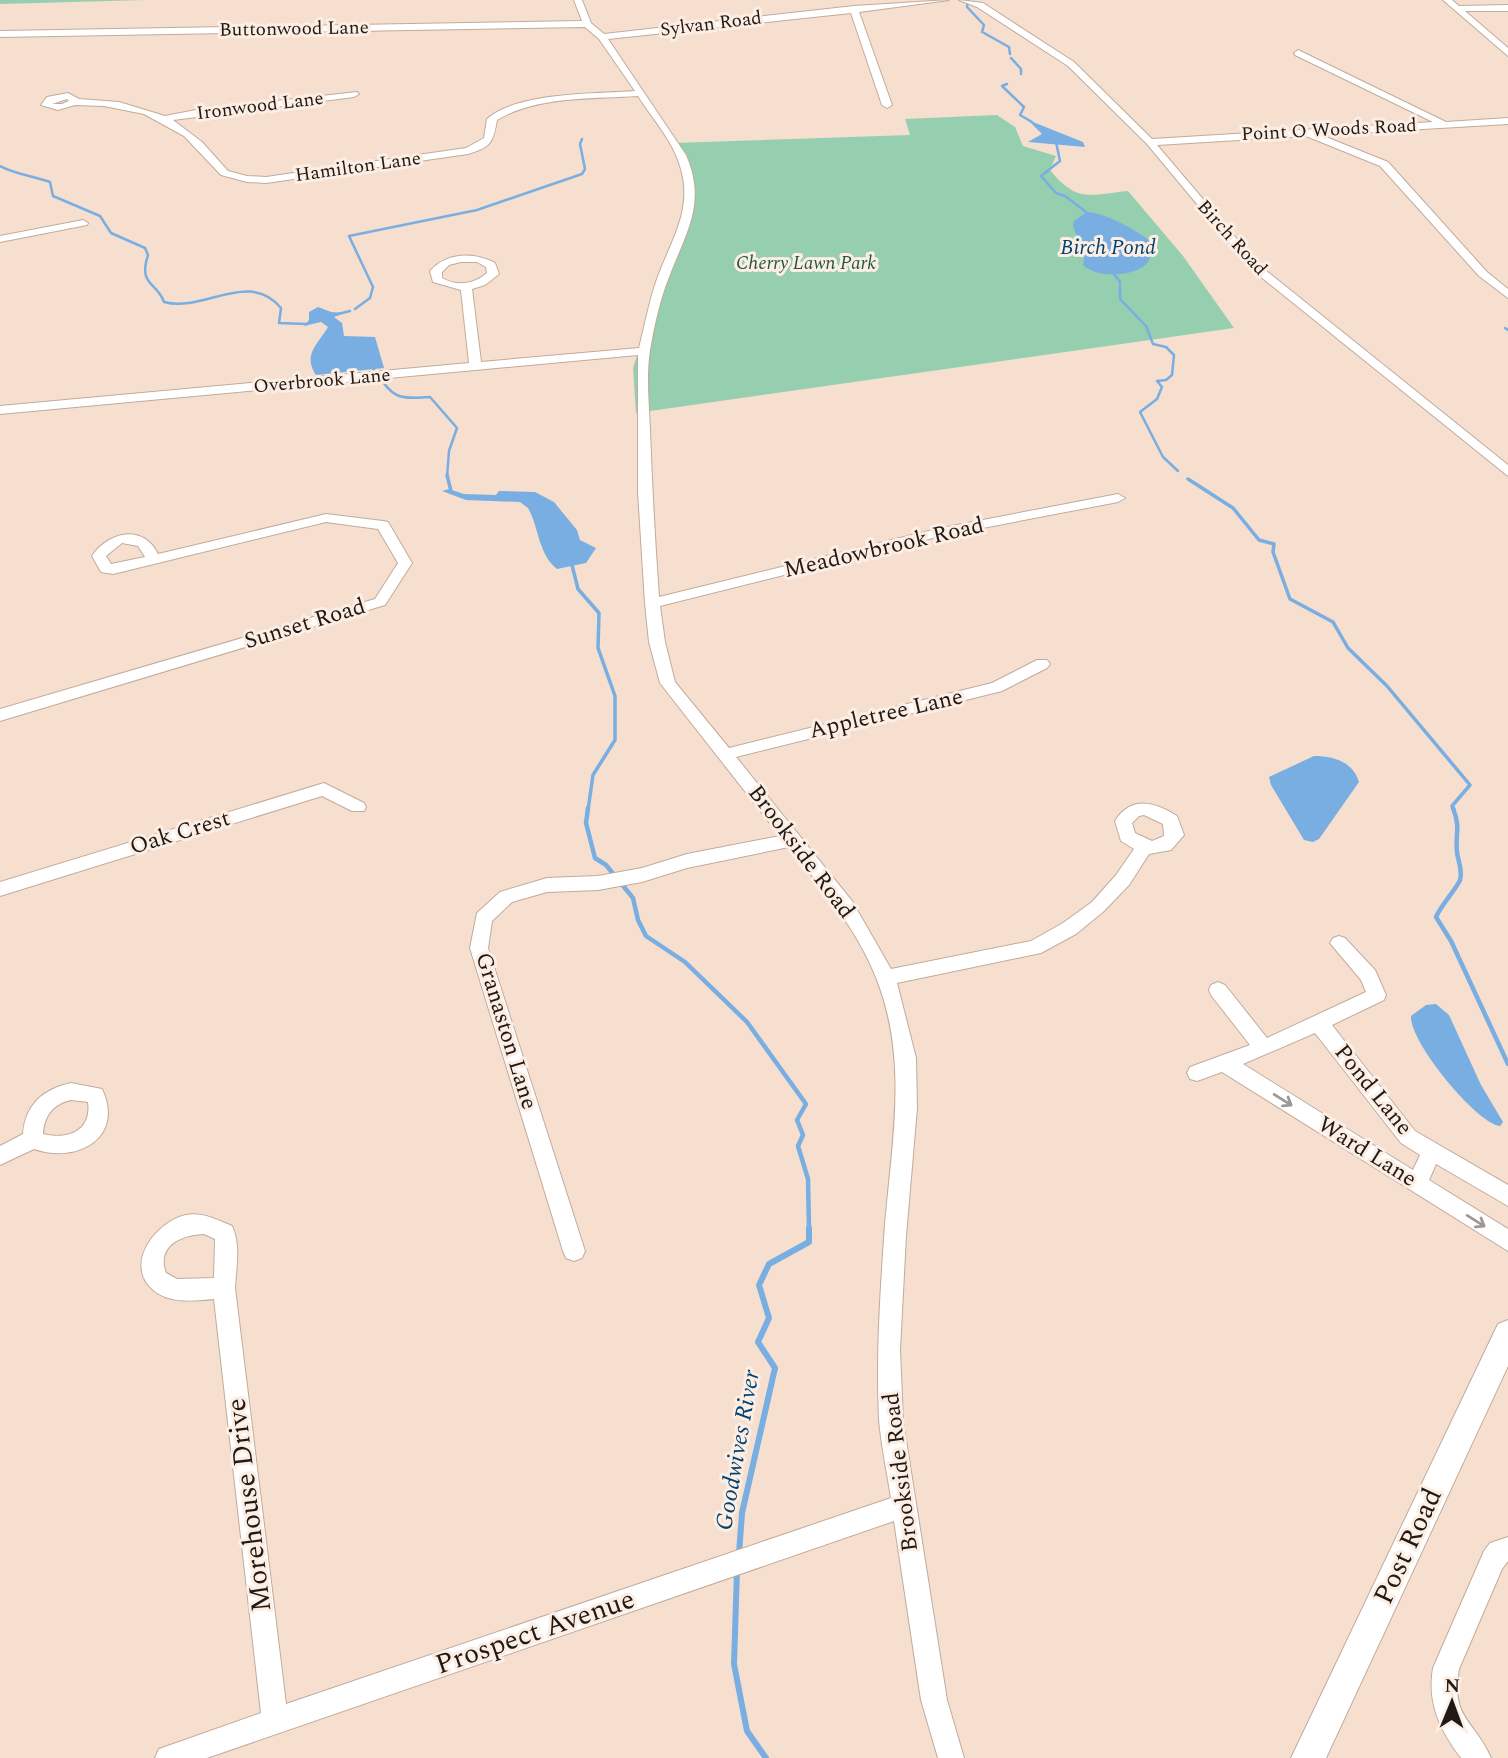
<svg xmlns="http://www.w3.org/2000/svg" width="1508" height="1758" font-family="Spectral,serif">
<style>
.green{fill:#95cfaf}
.water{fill:#78aee1}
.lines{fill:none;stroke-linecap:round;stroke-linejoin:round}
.stream-far3{stroke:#78aee1;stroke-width:2.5}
.stream-far2{stroke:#78aee1;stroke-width:3.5}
.stream-far1{stroke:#78aee1;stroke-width:4.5}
.stream{stroke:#78aee1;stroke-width:6}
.minor-casing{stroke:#c1ab9c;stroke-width:2}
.major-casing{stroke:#c1ab9c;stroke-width:2}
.minor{fill:#fff;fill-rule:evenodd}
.major{fill:#fff;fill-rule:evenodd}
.oneway{stroke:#9b9895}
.labels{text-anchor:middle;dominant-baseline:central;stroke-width:6;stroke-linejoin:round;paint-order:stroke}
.far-street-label{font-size:19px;fill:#211913;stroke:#fceee4}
.far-park-label{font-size:19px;font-style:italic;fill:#20583e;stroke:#fceee4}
.far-water-label{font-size:21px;font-style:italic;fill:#024271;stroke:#fceee4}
.street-label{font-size:23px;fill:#211913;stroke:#fceee4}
.water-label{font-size:24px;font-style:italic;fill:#024271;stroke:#fceee4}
.near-street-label{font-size:28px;fill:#211913;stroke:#fceee4}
</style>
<rect width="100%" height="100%" fill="#f6dfcf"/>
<g class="green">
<path d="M0,0h145l-145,4z"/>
<path d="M997,115l18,12 8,19 33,10 -6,14c27,33 39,25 78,21l55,65 51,72 -598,85 -3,-45 50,-152 7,-27 -16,-46 236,-8 -5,-16z"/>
</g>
<g class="water">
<path d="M1028,120l55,22 2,5 -57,-5 14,-8z"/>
<path d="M1087,212c16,0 58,21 67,34 -2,7 -4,16 -10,20 -15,11 -47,12 -61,-1l1,-7 -11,-32 1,-5z"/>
<path d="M318,307l13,5 14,1 -11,4 8,6 2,13 31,1 9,31 -68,7c-14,-21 3,-32 12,-48l-7,-5 -17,4 5,-6v-8z"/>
<path d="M449,489l15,5 32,1 3,-4 36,1 19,10 23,28 3,10 16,8 -10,15 -29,6c-19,-15 -18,-42 -29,-61l-8,-6 -54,-2 -24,-9z"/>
<path d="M1314,756c20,0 39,6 45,26l-40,57 -6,3 -9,-2 -33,-55 -2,-8z"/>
<path d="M1436,1004l13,11 32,70 22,37 -3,4c-24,-3 -91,-85 -89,-110l15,-11z"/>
</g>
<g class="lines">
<g class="stream-far3">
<path d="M968,0l-1,7 17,18 -2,7"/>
<path d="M984,33l25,14 1,7"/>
<path d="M1011,58l10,11v5"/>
<path d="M1007,84l-5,2 22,21 -4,8 12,7"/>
<path d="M1056,142l4,19 -19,15 15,17 9,3 25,19"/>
<path d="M0,166c15,8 33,10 50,16l3,14 47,20 11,17 34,15 3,7c-10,31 9,27 16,47 40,11 84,-33 117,6l-2,15 28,1"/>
<path d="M1112,271l8,11v17l26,27 7,18 13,3 8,8 -2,20 -6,5 -9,1 5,6 -5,12 -17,13 23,45 15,14"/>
<path d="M355,309l15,-11 3,-11 -24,-51 128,-26 105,-36 3,-5 -5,-25 2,-5"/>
<path d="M338,314l12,-3"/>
<path d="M1505,328l3,2"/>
<path d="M372,367c21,29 21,33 58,30l27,31 -8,23 -2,26"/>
</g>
<g class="stream-far2">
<path d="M447,475l4,16"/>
<path d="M1188,479l45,29 26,32 15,4 -1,8 17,47 43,23 15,26 39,38 83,99 -18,21 2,4"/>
<path d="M571,561l7,28 21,24 -1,35 17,48v44l-22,35 -5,35"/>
</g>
<g class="stream-far1">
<path d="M588,808l-2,15 9,35 11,7 27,33 5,22 8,16 39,26 62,60 59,82 -9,16 6,15 -5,11 10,33 1,51"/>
<path d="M1453,808c8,21 2,25 4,44 1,10 6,17 3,28 -3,8 -19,25 -24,37l15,24 57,123"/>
</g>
<g class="stream">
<path d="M739,1554l3,-41 33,-145 -17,-26 11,-24 -10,-33 10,-21 40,-22v-14"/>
<path d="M737,1570l-3,94 13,67 19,27"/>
</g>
<g class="minor-casing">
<g id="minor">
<path d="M574,0h8l9,23 13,11 250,-28 95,-6 -90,12 33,93 -5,3 -5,-3 -31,-92 -243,26 78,116c21,49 0,77 -17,122 -9,22 -15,50 -19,73 -4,26 -1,54 0,80 2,56 5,111 9,167l282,-69 177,-34 7,4 -7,4 -177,34 -281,70 5,36 10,40 54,66 263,-65 45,-23h10l3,4 -3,4 -45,23 -266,66 116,144 39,68 140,-28 32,-18 29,-21 24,-27 18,-26 -13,-8 -6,-20c16,-26 40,-19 62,-5l7,19 -13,15 -22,4 -20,31 -25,26 -28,23 -35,19 -144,30 19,75 1,50 -11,128 -6,114 3,71 44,279 17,58h-26l-17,-58 -27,-179 -687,237h-52l4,-9 102,-36 -47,-414c-20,2 -46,5 -62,-10 -28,-26 5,-68 34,-74 16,-3 32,5 46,11 9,19 4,42 3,62l51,416 605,-206c-4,-26 -10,-53 -12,-79 -3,-60 1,-121 5,-181 6,-88 26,-173 -7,-258 -19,-50 -55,-92 -88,-133l-102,21 -45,14 -44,8 -51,2 -35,10 -20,19 -4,27 97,303 -3,7 -8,3 -8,-3 -3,-7 -93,-303 7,-35 23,-21 47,-14 51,-2 44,-8 45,-14 93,-18 -120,-153 -11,-41 -4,-39 -7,-111v-137l-638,59v-8l469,-43 -8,-73 -28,-8 -3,-11c17,-19 44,-19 65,-8l4,11 -14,11 -13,4 9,73 158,-14c6,-23 10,-47 18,-69 14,-39 37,-70 23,-113 -7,-25 -28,-48 -42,-70 -45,3 -102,0 -141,24 -4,23 -6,27 -29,34l-202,29 -19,-1 -26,-7 -37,-39 -40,-22 -40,-8 -29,-1 -17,5 -17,-5 6,-8 21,-4 11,6 40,3 46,14 31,-6 161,-18 2,2 -5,3 -181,23 29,22 26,29 19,5 19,1 200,-29 18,-10 3,-19c30,-27 108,-25 148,-28l-36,-52 -14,-12 -585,10v-6l582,-10zM67,99l2,2 -7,3h-10zM461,262h16l9,5 1,6c-13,11 -29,14 -45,5v-6l7,-7zM1144,815l19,9 1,12 -12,5 -17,-8 -3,-10 7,-7zM204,1234l11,5 -1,39 -37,1 -11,-6c-10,-27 15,-38 38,-39z"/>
<path d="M959,0l24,3 91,59 78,77 281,-17 -138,-67 -1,-2 4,-3 148,72 62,-4v6l-187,11 67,27 99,110 21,17v9l-29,-22 -99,-110 -74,-30 -149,9 102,120 249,200v11l-257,-207 -104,-125 -79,-78 -91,-59z"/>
<path d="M1443,0h9l7,6 49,-1v6h-43l43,37v8z"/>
<path d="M83,220l5,3 -1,2 -87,17v-6z"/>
<path d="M326,514l57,7 5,1 24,41 -27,42 -385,116v-12l375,-110 23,-36 -20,-34 -52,-7 -213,52 -12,-2 -9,-16c16,-24 51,-33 66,-2zM122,543l16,3 7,11 -34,7 -5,-8z"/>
<path d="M324,783l40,20 2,4 -2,4h-12l-30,-15 -322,100v-14z"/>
<path d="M1339,936l6,2 30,32 11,25 -2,5 -52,25 83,106 93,54v21l-72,-42 -7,16 79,49v22l-286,-179 -25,9 -7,-2 -3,-6 3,-6 60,-22 -39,-50 -2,-5 2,-5 7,-3 7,3 42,53 99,-46 -5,-12 -31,-37 3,-5zM1315,1033l86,110 19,12 -7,15 -170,-106z"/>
<path d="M71,1083l31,6c23,49 -25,75 -68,60l-34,16v-19l23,-12c2,-29 20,-45 48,-51zM71,1100l17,2c4,29 -20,38 -45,32 1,-18 10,-30 28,-34z"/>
<path d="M1508,1537v24l-6,8 -43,100c-9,50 16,51 32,89h-30c-21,-28 -34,-55 -28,-90l51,-117 6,-8z"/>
</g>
</g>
<g class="major-casing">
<path id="major" d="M1508,1320v46l-182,392h-35l207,-434z"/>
</g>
<use href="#minor" class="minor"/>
<use href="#major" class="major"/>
</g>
<defs><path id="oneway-shaft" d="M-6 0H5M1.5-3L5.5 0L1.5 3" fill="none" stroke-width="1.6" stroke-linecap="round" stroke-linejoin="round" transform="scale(1.75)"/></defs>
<g class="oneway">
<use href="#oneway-shaft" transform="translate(1283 1100) rotate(32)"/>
<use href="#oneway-shaft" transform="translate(1476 1221) rotate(32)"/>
</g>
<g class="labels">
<g class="far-street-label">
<text transform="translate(711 24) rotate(-7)">Sylvan Road</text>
<text transform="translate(294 29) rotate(-1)">Buttonwood Lane</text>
<text transform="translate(260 106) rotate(-7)">Ironwood Lane</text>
<text transform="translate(1329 130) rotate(-3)">Point O Woods Road</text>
<text transform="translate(358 167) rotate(-8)">Hamilton Lane</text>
<text transform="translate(1232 238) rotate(48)">Birch Road</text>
<text transform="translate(322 381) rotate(-5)">Overbrook Lane</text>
</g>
<g class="far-park-label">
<text x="806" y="263">Cherry Lawn Park</text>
</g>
<g class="far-water-label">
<text x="1108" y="248">Birch Pond</text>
</g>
<g class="street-label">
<text transform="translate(884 548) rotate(-13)">Meadowbrook Road</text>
<text transform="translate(305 624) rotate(-17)">Sunset Road</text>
<text transform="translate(886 714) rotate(-13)">Appletree Lane</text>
<text transform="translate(180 833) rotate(-17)">Oak Crest</text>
<text transform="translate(801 852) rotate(53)">Brookside Road</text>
<text transform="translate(506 1031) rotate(73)">Granaston Lane</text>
<text transform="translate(1373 1090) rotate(51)">Pond Lane</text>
<text transform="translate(1367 1152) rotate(32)">Ward Lane</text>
<text transform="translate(901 1472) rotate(-97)">Brookside Road</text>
</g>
<g class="water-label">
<text transform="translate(738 1450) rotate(-80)">Goodwives River</text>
</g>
<g class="near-street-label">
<text transform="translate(249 1505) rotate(-97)">Morehouse Drive</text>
<text transform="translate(1408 1546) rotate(-65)">Post Road</text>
<text transform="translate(535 1632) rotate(-19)">Prospect Avenue</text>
</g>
</g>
<g transform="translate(1452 1702) rotate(1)" stroke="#fceee4" stroke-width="5" paint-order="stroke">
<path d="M0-5L12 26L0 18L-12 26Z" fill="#211913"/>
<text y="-10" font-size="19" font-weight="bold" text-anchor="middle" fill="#211913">N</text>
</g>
</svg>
